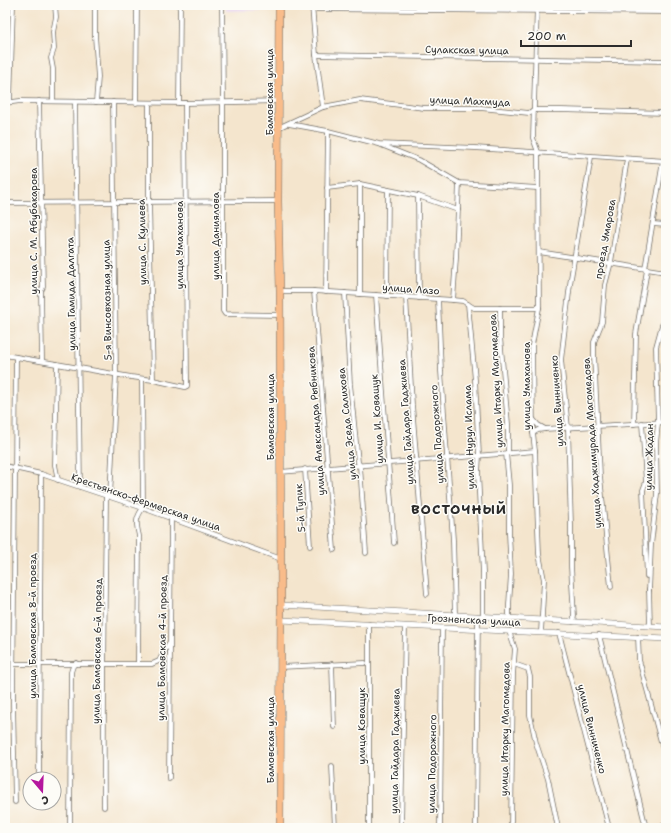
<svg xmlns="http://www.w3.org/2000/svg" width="671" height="833" font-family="'Shantell Sans',sans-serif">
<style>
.built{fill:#e7d2ef}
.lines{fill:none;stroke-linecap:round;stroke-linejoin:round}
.minor-casing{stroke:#716c64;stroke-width:5.5}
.tertiary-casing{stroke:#716c64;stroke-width:6}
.trunk-casing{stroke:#716c64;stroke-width:8}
.minor{stroke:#fff;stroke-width:4}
.tertiary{stroke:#fff;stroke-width:5}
.trunk{stroke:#f9bc8a;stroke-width:7}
.labels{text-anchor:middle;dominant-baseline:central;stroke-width:3;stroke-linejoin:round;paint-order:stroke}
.street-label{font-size:10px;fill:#2b2b2b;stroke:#fdfcf7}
.district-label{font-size:14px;font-weight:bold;letter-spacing:1px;fill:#2b2b2b;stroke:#fdfcf7}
</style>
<rect width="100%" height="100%" fill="#fdfcf7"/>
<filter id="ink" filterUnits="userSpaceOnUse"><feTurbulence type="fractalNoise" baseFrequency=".025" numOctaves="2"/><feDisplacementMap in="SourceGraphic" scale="8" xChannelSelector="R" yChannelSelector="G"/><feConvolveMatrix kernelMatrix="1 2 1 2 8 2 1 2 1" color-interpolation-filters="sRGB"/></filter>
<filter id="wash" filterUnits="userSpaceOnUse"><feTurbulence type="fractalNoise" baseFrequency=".012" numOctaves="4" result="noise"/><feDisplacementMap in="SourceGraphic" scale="16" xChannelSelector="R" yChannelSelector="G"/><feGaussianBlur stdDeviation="0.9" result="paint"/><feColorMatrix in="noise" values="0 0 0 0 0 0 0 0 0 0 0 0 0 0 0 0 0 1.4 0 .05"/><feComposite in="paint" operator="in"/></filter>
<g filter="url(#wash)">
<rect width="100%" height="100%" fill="#f4e5cd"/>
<path class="built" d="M226,5h50v5l-50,1z"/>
</g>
<g filter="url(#ink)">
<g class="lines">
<g class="minor-casing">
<g id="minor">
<path d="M95,5v31l3,41 -2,25"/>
<path d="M222,5l1,98v208l2,3 54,1"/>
<path d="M312,5l4,50 7,52"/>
<path d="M537,5l-4,133 5,14 1,156 -7,37 1,88 2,18 4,103 5,26 -3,52"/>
<path d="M312,9l354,3"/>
<path d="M316,55l350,6"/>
<path d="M39,101l4,186 -2,4 1,70"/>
<path d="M53,101v-32l-2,-11 3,-9 -1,-17 3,-15 -1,-12"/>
<path d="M10,102l3,-97"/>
<path d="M75,102l5,385"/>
<path d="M5,103l15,-2 165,2 94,-2"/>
<path d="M136,103l1,-98"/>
<path d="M149,103v99l4,178"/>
<path d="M179,103l1,-98"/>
<path d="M289,124l39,7 51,13 96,4 191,13"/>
<path d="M278,128l45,-21 37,-7 64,8h57l48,5 4,-3h28l105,3"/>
<path d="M381,145l38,15 40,23 78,5"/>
<path d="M327,188l33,-4 58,12 40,14"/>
<path d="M418,196l1,102"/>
<path d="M5,203l273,-2"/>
<path d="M653,224l13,1"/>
<path d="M539,252l127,20"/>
<path d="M645,269l18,-108"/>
<path d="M280,291h34l139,9 10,1 11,7h65"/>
<path d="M314,291l20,259"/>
<path d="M326,292l2,-161"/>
<path d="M345,293l5,91 8,78 2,4 6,87"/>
<path d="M360,294v-110"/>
<path d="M376,295l18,248"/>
<path d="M387,296l1,-106"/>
<path d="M406,297l6,108 15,189"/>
<path d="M438,299l3,72 12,169 2,75"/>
<path d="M453,300l3,-42 3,-75"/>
<path d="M468,304l7,76 4,75 -1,18 5,100v44"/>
<path d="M500,308v29l8,87v29"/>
<path d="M5,355l126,22 22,3 32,7 2,-1 -2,-283"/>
<path d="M57,364l-2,101 3,15"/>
<path d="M533,419l5,6 7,4"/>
<path d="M642,423l4,59 -3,8 4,86"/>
<path d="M634,424l2,-90 11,-64"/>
<path d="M533,433l5,-3 7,-1 121,-7"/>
<path d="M506,453l3,32v48l2,41 -2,31v13"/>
<path d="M5,466l36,8 102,34 138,51"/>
<path d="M305,469l5,77"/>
<path d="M280,472l255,-21"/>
<path d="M110,497l6,-122 -3,-273"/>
<path d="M611,587l-11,-111 -6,-121v-13l8,-20 3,-37 6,-23 16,-103"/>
<path d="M649,589l1,37"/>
<path d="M649,591l2,-46 6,-51 -1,-51 2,-20 -2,-76 6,-22"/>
<path d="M573,622l1,-6 -3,-49v-42l-3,-97 -7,-68 9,-76 21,-127"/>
<path d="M369,624v204"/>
<path d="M509,631l6,18 -2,25 -2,154"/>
<path d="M559,633l50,195"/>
<path d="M599,635l47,193"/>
<path d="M638,637l1,23 27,100"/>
<path d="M138,663l1,-127c-3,-13 -4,-17 4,-28l-1,-129"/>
<path d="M14,664h138l7,-3 10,-18"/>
<path d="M332,664l2,63"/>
<path d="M514,664l14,5 2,8v38l6,28 12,36 10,49"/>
<path d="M280,667l85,-4"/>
<path d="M332,766l3,62"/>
<path d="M169,778l2,-259"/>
<path d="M39,779l2,-305"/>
<path d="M15,802l-2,-99 3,-346"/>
<path d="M104,807c-1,-104 1,-208 2,-311"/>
<path d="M70,828l1,-156 2,-6 3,-3"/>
<path d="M401,828l4,-202"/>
<path d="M440,828l2,-200"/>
<path d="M476,828l2,-212"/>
<path d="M656,828l10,-3"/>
</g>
</g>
<g class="tertiary-casing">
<g id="tertiary">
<path d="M281,605l385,22"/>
<path d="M281,620l385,19"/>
</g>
</g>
<g class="trunk-casing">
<path id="trunk" d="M279,5l-1,196 2,90 1,314 -1,223"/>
</g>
<use href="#minor" class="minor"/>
<use href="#tertiary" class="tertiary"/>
<use href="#trunk" class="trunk"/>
</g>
</g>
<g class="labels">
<g class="street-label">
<text transform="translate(467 50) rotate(1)">Сулакская улица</text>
<text transform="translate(269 92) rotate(-90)">Бамовская улица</text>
<text transform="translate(470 101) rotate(2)">улица Махмуда</text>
<text transform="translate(33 231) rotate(-90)">улица С. М. Абубакарова</text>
<text transform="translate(215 236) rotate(-90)">улица Даниялова</text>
<text transform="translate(605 239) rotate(-80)">проезд Умарова</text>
<text transform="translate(142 242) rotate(-91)">улица С. Кулиева</text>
<text transform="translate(179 245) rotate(-90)">улица Умаханова</text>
<text transform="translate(411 289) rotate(4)">улица Лазо</text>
<text transform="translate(71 294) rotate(-91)">улица Гамида Далгата</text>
<text transform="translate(107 300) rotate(-91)">5-я Винсовхозная улица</text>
<text transform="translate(496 381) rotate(-93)">улица Итарку Магомедова</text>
<text transform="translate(526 386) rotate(-90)">улица Умаханова</text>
<text transform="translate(557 401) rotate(-94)">улица Винниченко</text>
<text transform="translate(270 417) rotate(-90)">Бамовская улица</text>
<text transform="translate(377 419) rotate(-94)">улица И. Коващук</text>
<text transform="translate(316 421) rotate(-94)">улица Александра Рыбникова</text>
<text transform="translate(406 422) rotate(-94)">улица Гайдара Гаджиева</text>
<text transform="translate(347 424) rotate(-96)">улица Эседа Салихова</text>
<text transform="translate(437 434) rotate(-94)">улица Подорожного</text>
<text transform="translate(469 437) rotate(-92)">улица Нурул Ислама</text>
<text transform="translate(592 443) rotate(-94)">улица Хаджимурада Магомедова</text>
<text transform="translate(649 457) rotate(-89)">улица Жадан</text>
<text transform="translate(146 502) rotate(19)">Крестьянско-фермерская улица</text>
<text transform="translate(300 508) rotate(-94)">5-й Тупик</text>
<text transform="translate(474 620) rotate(3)">Грозненская улица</text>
<text transform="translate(32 626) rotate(-90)">улица Бамовская 8-й проезд</text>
<text transform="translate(162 648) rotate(-89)">улица Бамовская 4-й проезд</text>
<text transform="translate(97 651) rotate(-89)">улица Бамовская 6-й проезд</text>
<text transform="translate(361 726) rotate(-90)">улица Коващук</text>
<text transform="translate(505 729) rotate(-89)">улица Итарку Магомедова</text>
<text transform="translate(592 729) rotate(76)">улица Винниченко</text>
<text transform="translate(270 740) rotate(-90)">Бамовская улица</text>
<text transform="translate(395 751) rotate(-89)">улица Гайдара Гаджиева</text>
<text transform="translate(432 764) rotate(-89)">улица Подорожного</text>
</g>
<g class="district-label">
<text x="459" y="509">ВОСТОЧНЫЙ</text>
</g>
</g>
<rect width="671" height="833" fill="none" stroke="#fdfcf7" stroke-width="20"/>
<g transform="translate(42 791) rotate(161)"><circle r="19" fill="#fdfcf7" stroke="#a9a8a5"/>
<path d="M0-3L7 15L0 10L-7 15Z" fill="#b5179e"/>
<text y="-6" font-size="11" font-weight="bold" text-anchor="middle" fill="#2b2b2b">С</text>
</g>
<path d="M521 40v6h110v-6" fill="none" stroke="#2b2b2b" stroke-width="2"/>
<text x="527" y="40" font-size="12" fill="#2b2b2b" stroke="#fdfcf7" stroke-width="3" paint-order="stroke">200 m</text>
</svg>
